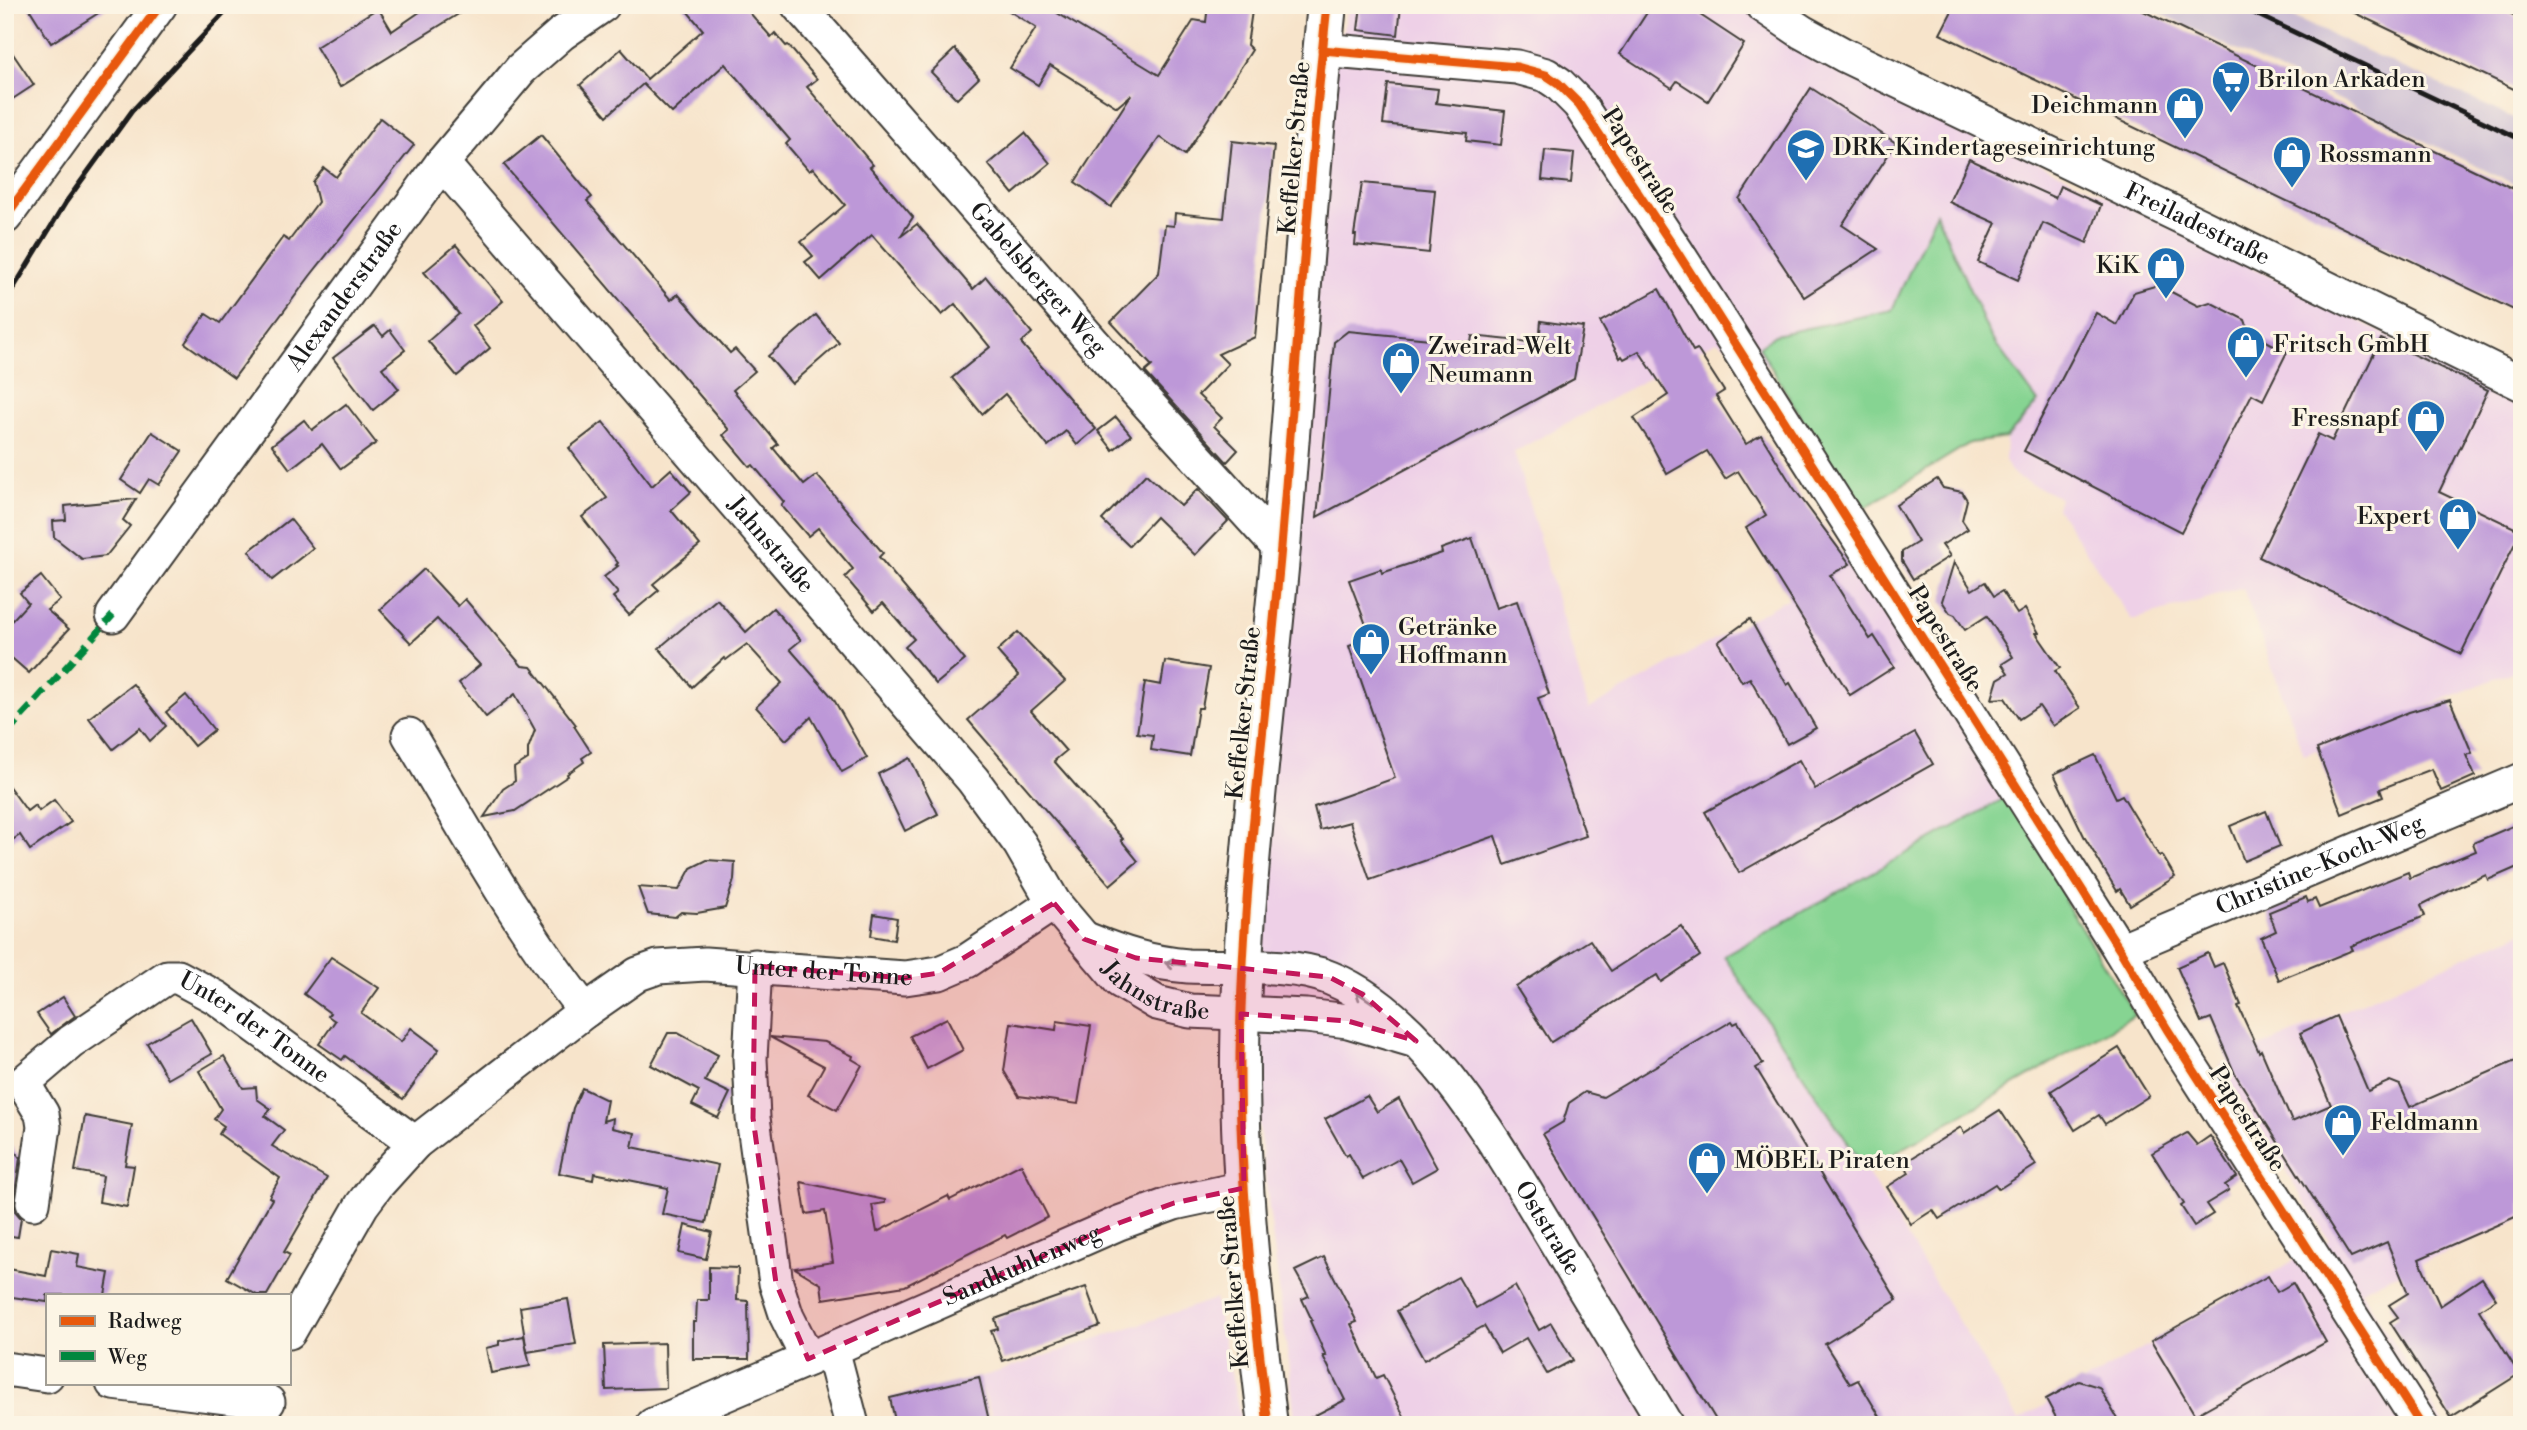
<svg xmlns="http://www.w3.org/2000/svg" width="2527" height="1430" font-family="'Libre Bodoni',serif">
<style>
.built{fill:#eed0e7}
.industrial{fill:#ccbed3}
.grass{fill:#86d492;stroke:#517857;stroke-width:2}
.building{fill:#bd98d8}
.lines{fill:none;stroke-linecap:round;stroke-linejoin:round}
.minor-casing{stroke:#3d3a36;stroke-width:37}
.tertiary-casing{stroke:#3d3a36;stroke-width:42}
.minor{stroke:#fff;stroke-width:33}
.tertiary{stroke:#fff;stroke-width:38}
.rail{stroke:#1c1c1c;stroke-width:5}
.quiet{stroke:#00873e;stroke-width:7;stroke-dasharray:14 7;stroke-linecap:butt}
.cycleway-casing{stroke:#fcf5e5;stroke-width:13}
.cycleway{stroke:#e8590c;stroke-width:9}
.oneway{stroke:#999}
.marked{fill:#c2185b;fill-opacity:0.2;stroke:#c2185b;stroke-width:5;stroke-dasharray:14 9;stroke-linejoin:round}
.labels{text-anchor:middle;dominant-baseline:central;stroke-width:6;stroke-linejoin:round;paint-order:stroke}
.poi-label{font-size:24px;fill:#1c1c1c;stroke:#fcf5e5;text-anchor:start}
.street-label{font-size:24px;fill:#1c1c1c;stroke:#fcf5e5}
</style>
<rect width="100%" height="100%" fill="#fcf5e5"/>
<filter id="ink" filterUnits="userSpaceOnUse"><feTurbulence type="fractalNoise" baseFrequency=".0143" numOctaves="2"/><feDisplacementMap in="SourceGraphic" scale="14" xChannelSelector="R" yChannelSelector="G"/><feConvolveMatrix kernelMatrix="1 2 1 2 8 2 1 2 1" color-interpolation-filters="sRGB"/></filter>
<filter id="wash" filterUnits="userSpaceOnUse"><feTurbulence type="fractalNoise" baseFrequency=".00686" numOctaves="4" result="noise"/><feDisplacementMap in="SourceGraphic" scale="28" xChannelSelector="R" yChannelSelector="G"/><feGaussianBlur stdDeviation="1.57" result="paint"/><feColorMatrix in="noise" values="0 0 0 0 0 0 0 0 0 0 0 0 0 0 0 0 0 1.4 0 .05"/><feComposite in="paint" operator="in"/></filter>
<g filter="url(#wash)">
<rect width="100%" height="100%" fill="#f7e4cb"/>
<g class="built">
<path d="M1349,5h393l65,45 406,198 309,155v265l-218,87 -61,-167 -111,32 -75,-112 3,-10 -43,-21 -7,-7 -5,-10 1,-22 32,-36 -48,-66 -54,-123 -44,97 -117,25 -16,12 14,21 -57,-27 -202,111 75,257 267,-148 154,234 -285,161 141,214 153,250 310,-180 -110,-175 303,-133v287l-161,71 83,135h-1148l-52,-420 78,-887z"/>
<path d="M1215,1299l27,126h-247l-16,-47z"/>
</g>
<path class="industrial" d="M2143,5h123l256,117v66z"/>
<g class="grass">
<path d="M1936,213l54,123 48,66 -32,36 -36,5 -107,66 -5,-8 -7,1 -92,-155 16,-12 117,-25z"/>
<path d="M2010,795l58,102 -4,3 71,115 -269,155 -142,-214z"/>
</g>
<g id="blocks">
<g class="building">
<path d="M27,5h84l-60,38z"/>
<path d="M430,5h43l-133,82 -24,-40 62,-39 14,23z"/>
<path d="M682,5h61l28,32 4,-4 11,13 2,-1 29,34 -10,8 66,78 -3,2 43,50 -13,20 17,-13 56,65 13,-12 46,56 -11,10 75,86 -19,16 -11,-14 -18,15 -43,-52 -23,20 -30,-36 38,-31 -35,-43 -13,11 -70,-80 -51,45 -16,-18 8,-6 -12,-14 44,-37 -32,-37 -4,3 -23,-27 4,-4 -65,-76 -53,49 -29,-29 -36,32 -27,-31 41,-36 26,30 56,-49z"/>
<path d="M1000,5h44l115,70 35,-55 12,2 2,-17h37v5l7,1 -5,34 5,5 -67,105 -25,-18 -49,70 -36,-25 56,-87 -14,12 -67,-42 -12,20 -28,-17 26,-40z"/>
<path d="M1361,5h40l-3,30 -40,-5z"/>
<path d="M1652,5h33l59,39 -36,57 -31,-20 -5,7 -52,-34z"/>
<path d="M1955,5h176l391,188v121l-582,-280z"/>
<path d="M2338,5h155l29,14v74z"/>
<path d="M5,42l29,43 -29,19z"/>
<path d="M955,49l24,29 -22,21 -26,-27z"/>
<path d="M1388,84l50,5 -2,14 69,8 -4,34 -35,-4 1,-8 -84,-9z"/>
<path d="M1811,88l85,55 -54,82 36,24 -74,48 -65,-98z"/>
<path d="M380,118l34,27 -104,131 -76,102 -49,-35 21,-29 14,9 63,-86 6,4 29,-39 -5,-20 11,-14 12,9z"/>
<path d="M1025,133l25,30 -37,31 -25,-30z"/>
<path d="M541,135l51,62 -5,4 84,99 7,-6 52,59 5,-4 20,22 -22,19 45,54 -5,4 31,37 13,-10 66,78 -4,4 86,103 -29,24 -31,-37 9,-8 -31,-36 -9,8 -29,-34 8,-8 -35,-41 -10,8 -27,-31 3,-3 -31,-37 -3,2 -27,-32 6,-5 -225,-265z"/>
<path d="M1232,141l42,5 -19,191 -37,17 10,10 -30,31 24,23 -8,8 24,24 -11,12 -82,-90 7,-6 -41,-44 48,-49 6,-48 9,1 1,-13 49,5z"/>
<path d="M1545,150l29,3 -3,30 -29,-3z"/>
<path d="M1969,159l86,39 5,-12 41,19 -14,38 -44,-20 -25,57 -40,-18 18,-39 -47,-21z"/>
<path d="M1362,183l73,7 -6,63 -74,-8 1,-10h-2z"/>
<path d="M456,245l47,56 -30,25 17,22 -33,28 -29,-35 31,-27 -35,-42z"/>
<path d="M2158,285l40,21 12,-4 35,18 4,12 38,20 -24,48 -11,-6 -71,138 -157,-81 72,-138 21,12 17,-33z"/>
<path d="M1659,289l34,62 4,-2 27,42 -8,5 30,48 15,-9 32,52 57,77 -20,11 40,64 4,-3 20,31 -44,28 -104,-167 20,-13 -28,-44 -13,8 -18,-28 -40,23 -17,-32 -16,-24 34,-23 -29,-44 -15,8 -2,-3 -2,2 -20,-36z"/>
<path d="M816,315l23,28 -47,41 -24,-28z"/>
<path d="M1541,321l42,6 -9,52 -257,138 17,-175 14,-11 123,12 1,-7 67,7z"/>
<path d="M375,326l8,10 7,-6 15,20 -23,18 17,21 -26,21 -40,-52z"/>
<path d="M2381,339l107,51 -49,102 82,39 -60,123 -202,-97 59,-123 14,7z"/>
<path d="M346,404l30,39 -35,26 -19,-25 -32,25 -18,-24 32,-25 8,10z"/>
<path d="M1116,417l15,18 -18,15 -15,-19z"/>
<path d="M603,422l49,64 19,-17 20,23 -20,18 29,35 -47,39 6,6 -30,25 -16,-18 5,-4 -14,-16 14,-11 -2,-1 2,-2 -36,-46 25,-19 -38,-50z"/>
<path d="M152,432l30,19 -23,34 -10,-6 -9,14 -19,-13z"/>
<path d="M1146,474l35,32 17,-17 30,32 -33,34 -39,-38 -27,29 -27,-26z"/>
<path d="M1937,479l6,9 19,4 5,8 -5,20 6,9 -26,16 8,11 -37,23 -11,-18v-9l16,-10 -22,-37z"/>
<path d="M136,499l-13,21 7,6 -24,30 -24,3 -28,-22 -1,-16 13,-1 -1,-14z"/>
<path d="M290,519l23,29 -41,32 -23,-29z"/>
<path d="M1472,538l24,70 21,-7 32,93 -11,4 48,138 -81,29 -10,-29 -125,44 -20,-58 -30,8 -6,-23 81,-29 -46,-132 22,-8 -22,-58 32,-11 1,4 60,-20 -1,-4z"/>
<path d="M1954,562l18,28 13,-8 9,14 8,-5 15,23 8,-5 14,24h-3l24,35 -5,3 25,37 -27,18 -14,-20 -20,13 -14,-21 -13,1 6,-20 10,-6 -6,-9 11,-7 -26,-41 -22,14 -10,-15 -5,-2 -8,-12z"/>
<path d="M424,569l34,37 7,-7 57,67 9,1 45,58 -2,1 17,26 -9,6 2,4 -17,12 1,2 -53,35 -31,6 19,-28 12,-8 -1,-13 14,-9v-10l7,-19 -20,-36 -29,23 -27,-34 21,-18 -43,-46 -26,24 -31,-33z"/>
<path d="M41,576l19,24 -13,10 22,19 -40,44 -24,-21v-24l23,-25 -8,-10z"/>
<path d="M717,599l29,33 27,-24 28,32 -11,9 43,49 34,60 -25,14 -31,-55 -25,23 -30,-33 26,-24 -35,-39 -21,16 -2,-2 -32,29 -33,-39z"/>
<path d="M1750,619l37,66 3,-2 26,45 -29,16 -37,-66 -8,4 -24,-40z"/>
<path d="M1018,632l47,49 -34,30 35,40 -12,10 69,78 -2,1 17,21 -28,24 -142,-165 51,-44 -22,-25z"/>
<path d="M1165,661l44,7 -7,40h-4l-8,48 -39,-6 2,-15 -16,-2 8,-51 16,3z"/>
<path d="M133,684l33,42 -16,15 -10,-13 -27,21 -24,-31z"/>
<path d="M186,695l28,35 -20,16 -28,-34z"/>
<path d="M2450,700l22,53 -6,2 9,21 -34,15 -9,-22 -52,20 3,8 -41,17 -25,-65 92,-37z"/>
<path d="M1915,733l18,31 -194,109 -34,-61 94,-52 16,29z"/>
<path d="M2095,755l21,43 6,-3 37,61 3,-1 13,22 -45,28 -10,-16 -3,2 -32,-53 -31,-64z"/>
<path d="M910,758l28,56 -33,17 -27,-57z"/>
<path d="M5,781l22,30 8,-6 4,6 15,-11 17,22 -41,28 -10,-15 -15,10z"/>
<path d="M2266,811l14,35 -36,15 -14,-35z"/>
<path d="M2522,822v43l-34,15 -2,-5 -35,15 -30,15 4,11 -74,30 2,4 -74,30 -18,-42 15,-7 -7,-19 37,-15 2,5 7,-3 4,9 89,-36 2,6 66,-27 -3,-8z"/>
<path d="M707,860l28,2 -1,18 -9,28 -28,5 -16,-1 -6,5 -27,-3 -10,-27 41,3 12,-22z"/>
<path d="M874,914l23,4 -3,22 -23,-4z"/>
<path d="M1681,926l19,30 -39,26 -4,-7 -106,67 -35,-55 74,-47 21,31z"/>
<path d="M2208,953l6,14 9,-4 18,42 -3,1 21,46 2,-2 31,72 39,-17 -31,-72 36,-17 32,75 22,-10 10,4 10,22 112,-49v156l-103,45 21,47 42,-28 14,21 -17,11 40,64 -68,43 -61,-95 8,-5 -9,-12 19,-12 -21,-51 -36,16 -116,-184 -24,-56 -10,4 -24,-55z"/>
<path d="M331,957l48,31 -18,25 40,29 10,-14 28,21 -36,50 -58,-43 -3,4 -23,-16 16,-23 -7,-5 2,-3 -26,-19z"/>
<path d="M63,997l12,19 -24,18 -14,-20z"/>
<path d="M191,1018l21,36 -44,25 -21,-36z"/>
<path d="M947,1018l16,32 -36,19 -17,-33z"/>
<path d="M1057,1021l34,5 -13,78 -59,-8 -15,-25 7,-48 45,7z"/>
<path d="M1732,1021l2,3 4,-2 25,42 -7,4 141,232 -72,44 25,40 8,-4 27,45h-166l-176,-291 20,-12 6,-19 16,-11 18,5z"/>
<path d="M668,1033h10l40,22 -13,26 25,12 -12,25 -26,-13 7,-14 -48,-26z"/>
<path d="M770,1037l55,5 28,14 -1,3 10,6 -25,45 -29,-15 16,-29z"/>
<path d="M2119,1048l30,48 -44,28 -6,-9 -24,15 -24,-39z"/>
<path d="M224,1056l19,32 13,-1 1,12 14,10 -6,7 19,14 -12,16 55,32 -43,74 6,3 -23,40h-10l-30,-17 45,-79 -3,-2 11,-19 -61,-44 5,-8 -10,-7 7,-10 -22,-38z"/>
<path d="M582,1088l25,12 -4,21 10,-3 -1,10 23,5 -3,14 86,18 -12,58 -44,-9 6,-26 -74,-15 -1,7 -34,-7 14,-65z"/>
<path d="M1367,1096l10,16 22,-13 38,69 -25,14 -13,-23 -36,20 -14,-25 -3,2 -21,-37z"/>
<path d="M2000,1110l36,55 -37,24 -4,-5 -56,35 -6,-9 -22,14 -24,-37 22,-14 -5,-10 57,-36 3,6z"/>
<path d="M85,1116l47,9 -7,40 9,1 -7,41 -28,-5 4,-26 -28,-5z"/>
<path d="M2187,1133l10,12 13,-9 27,41 -12,8 4,5 -23,14 7,10 -19,12 -13,-20 3,-2 -32,-51z"/>
<path d="M5,1138l15,20 -6,42 1,11 6,7 -3,19 -13,-2z"/>
<path d="M1021,1164l27,53 -41,21 -2,-3 -100,51 -82,13 -2,-15 -26,-16 38,-6 -8,-51 -19,3 -5,-32 84,18v3l-13,2 5,27 71,-36 2,4z"/>
<path d="M685,1225l27,7 -6,27 -27,-6z"/>
<path d="M51,1249l28,5 -2,13 32,6 -4,22h-58v7l-42,-6 4,-27 37,7z"/>
<path d="M1324,1257l33,65 -6,2 25,54 7,-3 22,43 -13,7h-96l49,-25 -22,-44h3l-16,-35 2,-1 -10,-21 7,-3 -14,-25z"/>
<path d="M709,1267l29,1 -1,32 11,1 1,58h-56v-37h3l1,-22h12z"/>
<path d="M2268,1276l9,16 16,-9 33,59 -131,73 -44,-74z"/>
<path d="M1458,1277l18,31 39,-22 24,44 12,-7 22,37 -26,14 -21,-36 -26,15 -16,-27 -60,34 -27,-49z"/>
<path d="M1086,1287l14,39 -97,35 -12,-30 7,-2 -3,-10z"/>
<path d="M568,1299l8,45 -49,8 -7,-45z"/>
<path d="M524,1336l6,30 -39,7 -5,-25 13,-3v-4z"/>
<path d="M665,1343l1,45 -60,2 -2,-45z"/>
<path d="M979,1377l11,48h-94l-6,-27z"/>
<path d="M2079,1381l20,6 22,38h-61l-14,-26z"/>
</g>
</g>
</g>
<g filter="url(#ink)">
<use href="#blocks" fill-opacity="0" stroke="#3d3a36" stroke-width="2"/>
<g class="lines">
<g class="minor-casing">
<g id="minor">
<path id="s1" d="M798,5l312,357 170,187"/>
<path id="s2" d="M1762,5l40,27 42,23 361,173 317,156"/>
<path d="M1322,50l195,17 29,8 12,8 21,21 98,148 443,698 47,79 254,396"/>
<path id="s3" d="M442,163l531,617 47,64 34,59 66,78 37,22 33,8 116,5 42,5 68,20"/>
<path d="M5,217l155,-212"/>
<path id="s4" d="M113,615l329,-452 79,-94 40,-35 42,-29"/>
<path d="M409,735c56,94 109,190 176,276"/>
<path id="s5" d="M1086,939c35,14 64,24 102,27 42,2 104,-4 142,12 98,39 174,179 227,266 36,60 73,120 109,181"/>
<path id="s6" d="M2120,950l402,-170"/>
<path d="M755,966l-5,93 3,59 23,165 11,34 21,42"/>
<path id="s7" d="M33,1203l11,-76 -2,-13 -19,-31 48,-41 96,-65h11l39,21 198,145"/>
<path id="s8" d="M289,1332l73,-127 15,-20 38,-42 170,-132 53,-37 20,-7 47,-3 200,14 34,-5 28,-12 87,-58"/>
<path d="M832,1349l20,76"/>
<path d="M5,1369l42,6"/>
<path d="M113,1383l155,19"/>
<path id="s9" d="M653,1425l179,-76 287,-126 55,-20 70,-15"/>
</g>
</g>
<g class="tertiary-casing">
<path id="tertiary" d="M1268,1425c-15,-123 -29,-247 -28,-371 2,-170 26,-338 41,-507 15,-180 27,-361 46,-542"/>
</g>
<use href="#minor" class="minor"/>
<use href="#tertiary" class="tertiary"/>
<g class="rail">
<path d="M2237,5l285,135"/>
<path d="M5,302l61,-100 66,-91 100,-106"/>
</g>
<path class="quiet" d="M5,729l9,-4 99,-110"/>
<g class="cycleway-casing">
<g id="cycleway">
<path d="M1322,50l195,17 29,8 12,8 21,21 98,148 443,698 47,79 254,396"/>
<path d="M5,217l155,-212"/>
<path d="M1268,1425c-15,-123 -29,-247 -28,-371 2,-170 26,-338 41,-507 15,-180 27,-361 46,-542"/>
</g>
</g>
<use href="#cycleway" class="cycleway"/>
</g>
<defs><path id="oneway-shaft" d="M-6 0H5M1.5-3L5.5 0L1.5 3" fill="none" stroke-width="1.6" stroke-linecap="round" stroke-linejoin="round" transform="scale(1.75)"/></defs>
<g class="oneway">
<use href="#oneway-shaft" transform="translate(1175 964) rotate(-172)"/>
<use href="#oneway-shaft" transform="translate(1364 997) rotate(-146)"/>
</g>
</g>
<path class="marked" d="M1054,903l30,36 52,19 193,19 33,17 54,47 -68,-20 -107,-7 3,174 -70,15 -55,20 -311,136 -32,-76 -23,-165 2,-152 150,12 34,-5z"/>
<defs>
<g id="supermarket-pin" transform="scale(2.0125)"><path d="M0 17L-7.5 6A9.5 9.5 0 1 1 7.5 6Z" fill="#1f6fb2" stroke="#fcf5e5"/><path d="M-6-5.5h2.5l.6 2H6L4.5 2H-2.5L-4.4-4H-6ZM-1.5 3.2a1.3 1.3 0 1 0 .1 0ZM3 3.2a1.3 1.3 0 1 0 .1 0Z" fill="#fff"/></g>
<g id="shop-pin" transform="scale(2.0125)"><path d="M0 17L-7.5 6A9.5 9.5 0 1 1 7.5 6Z" fill="#1f6fb2" stroke="#fcf5e5"/><path d="M-5-2.5h2.3a2.7 3.5 0 0 1 5.4 0H5L5.5 6h-11ZM-1.5-2.5h3a1.5 2.3 0 0 0-3 0Z" fill="#fff"/></g>
<g id="school-pin" transform="scale(2.0125)"><path d="M0 17L-7.5 6A9.5 9.5 0 1 1 7.5 6Z" fill="#1f6fb2" stroke="#fcf5e5"/><path d="M0-5L7-2L0 1L-7-2ZM-4 1L0 2.5L4 1V4Q0 6-4 4Z" fill="#fff"/></g>
</defs>
<g fill-rule="evenodd">
<use href="#supermarket-pin" x="2231" y="80"/>
<use href="#shop-pin" x="2185" y="106"/>
<use href="#school-pin" x="1806" y="148"/>
<use href="#shop-pin" x="2292" y="155"/>
<use href="#shop-pin" x="2166" y="266"/>
<use href="#shop-pin" x="2246" y="345"/>
<use href="#shop-pin" x="1401" y="361"/>
<use href="#shop-pin" x="2426" y="419"/>
<use href="#shop-pin" x="2458" y="517"/>
<use href="#shop-pin" x="1371" y="642"/>
<use href="#shop-pin" x="2343" y="1123"/>
<use href="#shop-pin" x="1707" y="1161"/>
</g>
<g class="labels">
<g class="poi-label">
<text x="2258" y="80">Brilon Arkaden</text>
<text x="2158" y="106" text-anchor="end">Deichmann</text>
<text x="1833" y="148">DRK-Kindertageseinrichtung</text>
<text x="2319" y="155">Rossmann</text>
<text x="2139" y="266" text-anchor="end">KiK</text>
<text x="2273" y="345">Fritsch GmbH</text>
<text x="1428" y="347">Zweirad-Welt<tspan x="1428" dy="28">Neumann</tspan></text>
<text x="2399" y="419" text-anchor="end">Fressnapf</text>
<text x="2431" y="517" text-anchor="end">Expert</text>
<text x="1398" y="628">Getränke<tspan x="1398" dy="28">Hoffmann</tspan></text>
<text x="2370" y="1123">Feldmann</text>
<text x="1734" y="1161">MÖBEL Piraten</text>
</g>
<g class="street-label">
<text transform="translate(1295 148) rotate(-85)">Keffelker Straße</text>
<text transform="translate(1640 161) rotate(57)">Papestraße</text>
<text stroke="none"><textPath href="#s2" startOffset="488">Freiladestraße</textPath></text>
<text stroke="none"><textPath href="#s1" startOffset="364">Gabelsberger Weg</textPath></text>
<text stroke="none"><textPath href="#s4" startOffset="394">Alexanderstraße</textPath></text>
<text stroke="none"><textPath href="#s3" startOffset="504">Jahnstraße</textPath></text>
<text transform="translate(1945 639) rotate(58)">Papestraße</text>
<text transform="translate(1244 713) rotate(-84)">Keffelker Straße</text>
<text stroke="none"><textPath href="#s6" startOffset="217">Christine-Koch-Weg</textPath></text>
<text stroke="none"><textPath href="#s8" startOffset="695">Unter der Tonne</textPath></text>
<text stroke="none"><textPath href="#s3" startOffset="1101">Jahnstraße</textPath></text>
<text stroke="none"><textPath href="#s7" startOffset="408">Unter der Tonne</textPath></text>
<text transform="translate(2247 1119) rotate(57)">Papestraße</text>
<text stroke="none"><textPath href="#s5" startOffset="586">Oststraße</textPath></text>
<text stroke="none"><textPath href="#s9" startOffset="402">Sandkuhlenweg</textPath></text>
<text transform="translate(1234 1282) rotate(-95)">Keffelker Straße</text>
</g>
</g>
<rect width="2527" height="1430" fill="none" stroke="#fcf5e5" stroke-width="28"/>
<rect x="46" y="1294" width="245" height="91" fill="#fcf5e5" stroke="#a29e95" stroke-width="2"/>
<rect x="60" y="1316" width="35" height="10" fill="#e8590c" stroke="#a29e95" stroke-width="2"/>
<text x="108" y="1328" font-size="21" fill="#1c1c1c">Radweg</text>
<rect x="60" y="1351" width="35" height="10" fill="#00873e" stroke="#a29e95" stroke-width="2"/>
<text x="108" y="1364" font-size="21" fill="#1c1c1c">Weg</text>
</svg>
